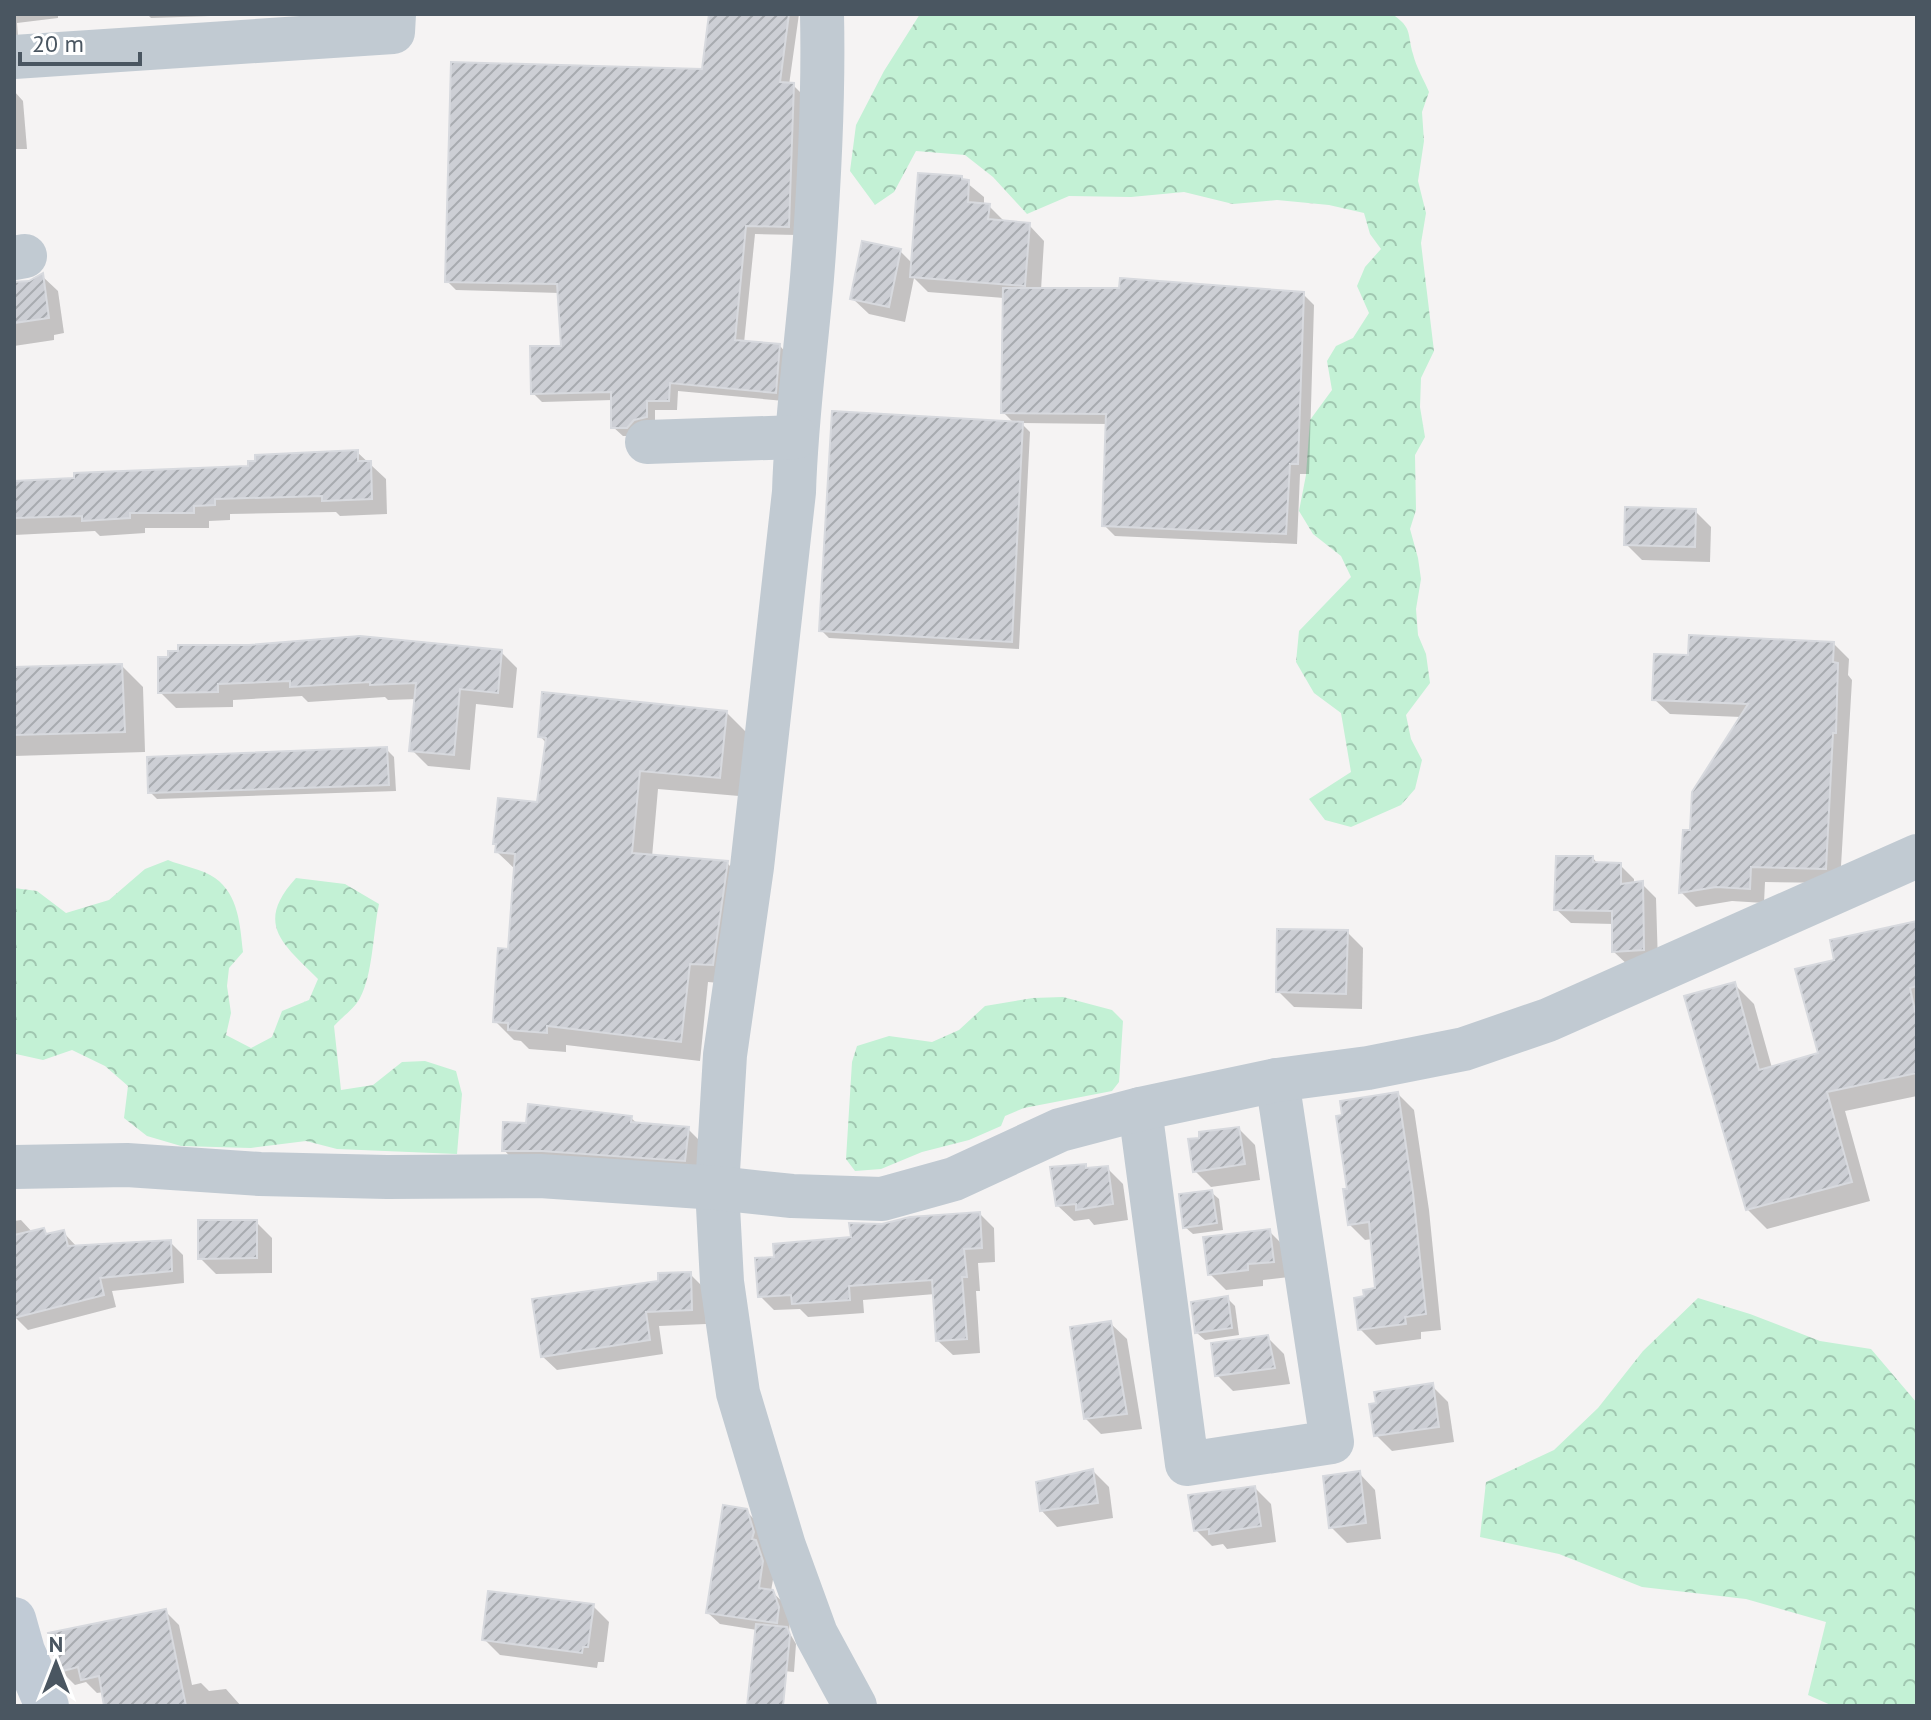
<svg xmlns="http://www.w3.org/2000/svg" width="1931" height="1720" font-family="'PT Sans',sans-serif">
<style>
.forest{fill:url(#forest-crowns)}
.shadow{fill:#0003}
.building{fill:url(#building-hatch);stroke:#d7d9de;stroke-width:2}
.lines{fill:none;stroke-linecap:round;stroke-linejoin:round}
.street{stroke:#c1cad2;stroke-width:44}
.secondary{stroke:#c1cbd6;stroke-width:44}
</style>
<defs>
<pattern id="forest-crowns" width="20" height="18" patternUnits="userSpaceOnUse" patternTransform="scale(2)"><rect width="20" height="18" fill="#c3f1d5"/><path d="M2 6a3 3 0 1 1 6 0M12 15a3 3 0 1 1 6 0" fill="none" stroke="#a0c6b0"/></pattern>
<pattern id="building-hatch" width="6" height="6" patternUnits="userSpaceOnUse" patternTransform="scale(2)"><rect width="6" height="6" fill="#cdcfd5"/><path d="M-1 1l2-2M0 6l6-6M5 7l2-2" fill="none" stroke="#a8abb0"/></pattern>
</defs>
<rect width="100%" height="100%" fill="#f5f3f3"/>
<g class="forest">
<path d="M920,14h472c21,14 15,20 21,40 3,13 11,26 16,38l-7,20 2,29 -6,40 8,32 -5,30 13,108 -13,27 -1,29 5,30 -10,18 1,55 -6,19 8,29 3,21 -5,30 2,26 8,19 4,29 -24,32 5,24 11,21 -7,29 -14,16 -50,22 -26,-7 -16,-21 42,-27 -10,-59 -27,-20 -18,-31 3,-31 52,-54 -10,-21 -28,-22 -14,-23 7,-36 4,-55 22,-30 -5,-29 9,-15 17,-8 16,-25 -12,-27 8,-19 16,-18 -11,-15 -6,-21 -35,-8 -52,-5 -44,4 -49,-12 -53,5 -62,-1 -42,18 -34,-37 -28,-22 -49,-4 -22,41 -19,13 -25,-34 6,-46 28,-54z"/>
<path d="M168,860c14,6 35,9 47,18 24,17 25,48 28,74l-14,16 -2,18 4,27 -5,22 25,13 21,-11 10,-26 27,-11 9,-21c-35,-35 -64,-55 -22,-101l49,6 34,20c-6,28 -6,70 -19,94 -5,10 -18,19 -26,28l7,64 32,-5 29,-23 23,-1 31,10 6,23 -5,60 -120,-5 -31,-8 -55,7 -70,-2 -34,-10 -23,-18 4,-32 -23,-20 -33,-16 -29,10 -27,-6 -2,-166 23,3 29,22 43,-13 36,-31z"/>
<path d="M1063,997l49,13 11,11 -4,61 -7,9 -88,17 -19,8 -4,10 -32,14 -47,12 -41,17 -26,2 -9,-12 6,-97 5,-16 32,-10 43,6 27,-12 26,-24 48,-8z"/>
<path d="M1698,1298l52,16 70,27 51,8 46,54v303h-84l-25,-11 18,-73 -80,-23 -104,-12 -83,-33 -79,-17 6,-55 68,-32 44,-42 45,-57z"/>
</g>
<g class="shadow">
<path d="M14,14h44v4l-41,5 2,26 -5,4z"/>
<path d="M147,14h123l-119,4z"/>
<path d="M711,14h88l-10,71h4l9,9 -4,141 -43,-1 -11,109 36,3 9,10 -5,45 -106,-10 -1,19h-22v16l-19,10h-13l-10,-9v-27l-71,2 -9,-9 30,-45 -3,-55 -104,-3 -9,-9 256,-210z"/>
<path d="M14,91l9,10 4,48h-13z"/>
<path d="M961,178l23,19v8l5,1 15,15 25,4 15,16 -3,49 262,4 11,11 -5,169h-9l-3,70 -182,-8 -11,-11 4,-101 -87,-1 9,9 -11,217 -190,-11 -7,-7 193,-207 -12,-12 1,-114 -76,-6 -14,-14 -9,44 -36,-8 -17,-16 48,-47 13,13z"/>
<path d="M42,276l16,15 6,42 -10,2v5l-40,6v-62l17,-2z"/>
<path d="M357,452l29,27 1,35 -47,2 -4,-4 -106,2v6l-21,1v7h-64v5l-45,3 -5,-5 -81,4v-52l236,-15z"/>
<path d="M1695,511l16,16 -1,35 -68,-2 -16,-16z"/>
<path d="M1834,644l15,15 -1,16 4,5 -12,203 -75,-1 -1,21 -32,-2 -36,6 -15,-15 11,-60 49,-115 -71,-3 -16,-15 36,-42z"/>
<path d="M501,652l16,16 -4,40 -37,-4 -6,66 -42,-4 -16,-16 5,-51 -29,1 -3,-3 -77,5 -6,-6 -69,4v7l-57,1 -16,-16v-33z"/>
<path d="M122,666l21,21 2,65 -131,4v-87z"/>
<path d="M726,712l20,20 -7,64 -81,-7 -6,68 75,6 19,19 -14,102 -24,-2 -8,79 -134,-16v7l-37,-3 -8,-8 -7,-1 -19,-19 14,-70 7,-81 -19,-18 -1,-8 43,-40 8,-60 -7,-8z"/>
<path d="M386,749l8,8 2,34 -239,8 -7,-7z"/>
<path d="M1593,858l5,6 22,1 14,14v6l8,-1 14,14 2,66 -29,2 -15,-14v-28l-43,-1 -15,-14z"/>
<path d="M1917,924v172l-72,15 25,90 -103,28 -20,-20 -13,-225 20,20 18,64 48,-13 17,-93z"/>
<path d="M1347,932l16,16 -1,61 -68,-2 -16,-16z"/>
<path d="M1398,1094l16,16 15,100 12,120 -20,2v7l-45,6 -16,-16 6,-31 11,-9 -5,-50 -7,1 -16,-16v-34z"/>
<path d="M631,1118l7,6 50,5 13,13 -3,31 -182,-10 -12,-13 24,-25z"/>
<path d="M1239,1129l16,16 5,35 -49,7 -16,-16z"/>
<path d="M1085,1166l4,4 18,-2 16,16 5,36 -34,5 -5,-6 -15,2 -17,-16z"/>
<path d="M1211,1192l8,7 4,31 -30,4 -8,-7z"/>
<path d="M980,1214l14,14 1,34 -17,1 2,28h-4l4,62 -27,2 -15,-14 -3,-47 -72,6 1,13 -56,4 -8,-8 -26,1 -14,-14 16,-37 77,-20 29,-13z"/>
<path d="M21,1220l12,13 10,-3 5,6 15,-4 14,15 93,-5 13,13 1,28 -72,8 4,16 -88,23 -13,-13 -1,-6v-90z"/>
<path d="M256,1222l16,16v35l-56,1 -16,-16z"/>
<path d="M1269,1231l16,16 4,30 -26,3v6l-37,4 -16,-16z"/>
<path d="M690,1274l14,14 2,36 -47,2 4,28 -106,16 -15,-14 118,-73z"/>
<path d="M1227,1298l8,8 4,29 -34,5 -8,-7z"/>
<path d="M1110,1323l17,16 15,90 -41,5 -16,-16z"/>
<path d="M1268,1338l16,16 6,30 -57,7 -16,-16z"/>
<path d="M1432,1386l16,16 6,40 -62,9 -16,-16z"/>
<path d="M1093,1471l16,16 4,31 -56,9 -16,-17z"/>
<path d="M1359,1473l16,17 6,49 -34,4 -16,-16z"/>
<path d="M1255,1488l16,16 5,38 -49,7 -4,-5 -11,2 -16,-16z"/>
<path d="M746,1511l12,12 16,51 -3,17 14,13 5,16 -1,12 7,12 -2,28 -33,-3 -4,-39 -37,-6 -12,-11z"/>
<path d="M593,1606l16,16 -5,40h-6l-1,6 -97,-13 -16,-16z"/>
<path d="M165,1611l14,14 13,60 9,-2 8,8 17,-2 15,17h-135l-2,-14 -7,1 -11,-11 -11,3 -14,-14z"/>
</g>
<g class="building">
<path d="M709,14h80l-9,68 14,1 -5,144 -43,-1 -11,114 45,4 -4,49 -106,-10 -1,18h-22v16l-13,3 -7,8h-16v-36l-80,2 -1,-48h31l-4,-62 -112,-2 6,-220 251,7z"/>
<path d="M918,173l44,3v3l7,1 -1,22 22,2 -2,15 42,4 -5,63 -115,-9z"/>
<path d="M862,241l39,8 -12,58 -39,-8z"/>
<path d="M43,273l6,45 -35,5v-41l15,-1z"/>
<path d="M1120,278l184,14 -6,172h-8l-4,70 -184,-8 4,-112 -105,-1 2,-125h116z"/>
<path d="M832,411l191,11 -11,220 -193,-11z"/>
<path d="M358,450v11h13l1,38 -50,2v-5l-107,3v6l-21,1v7h-64v5l-48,3v-5l-68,2v-37l60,-3v-5l174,-7v-5h7v-6z"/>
<path d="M1625,507l71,2 -1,38 -71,-2z"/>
<path d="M1689,635l145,7 -1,20 5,1 -2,70h-3l-7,136 -75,-2 -1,22 -34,-2 -37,6 4,-63h7l2,-38 56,-88 -96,-4 2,-46 34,1z"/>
<path d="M360,636l142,14 -4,43 -38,-4 -6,66 -45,-4 7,-68 -46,2v-3l-80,5v-6l-72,3v8l-60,1v-36h10v-6h10v-6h71z"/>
<path d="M122,664l3,68 -111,3v-68z"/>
<path d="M542,692l185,19 -7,67 -80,-7 -8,82 96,8 -15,104 -23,-1 -9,78 -134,-16v7l-39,-3v-7l-15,-1 5,-74 10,1 7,-95 -20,-2 1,-8h-3l5,-46 39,4 9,-64 -8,-1z"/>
<path d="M387,747l2,38 -241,8 -1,-36z"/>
<path d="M1556,856h37v6l28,1v21l22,-3 1,69 -32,2v-41l-58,-1z"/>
<path d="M1917,921v65l-7,2 7,32v53l-90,19 25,90 -106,28 -62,-214 51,-14 24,88 59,-17 -23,-84 39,-9 -4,-20z"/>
<path d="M1277,929l71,1 -2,64 -70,-2z"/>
<path d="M1398,1092l15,101 13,121 -21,3 1,7 -48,6 -4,-32 10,-2 -1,-6 12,-2 -6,-66 -21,3 -5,-36h4l-11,-73 6,-1 -2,-14z"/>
<path d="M528,1104l104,12 -1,6 58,5 -4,34 -143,-10h-40l1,-29 23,1z"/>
<path d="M1239,1127l6,37 -52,8 -5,-33 11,-1v-6z"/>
<path d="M1086,1164v4l22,-2 5,38 -37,6v-6l-20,2 -6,-39z"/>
<path d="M1212,1190l5,33 -34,5 -4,-34z"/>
<path d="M980,1212l2,36 -18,1 3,28h-5l5,62 -31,2 -4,-61 -83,6 1,14 -58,4 -1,-9 -33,2 -3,-39 19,-1 -1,-13 78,-7 -2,-14 33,1 28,-7z"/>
<path d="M198,1220h59v38l-59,1z"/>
<path d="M44,1228l2,6 18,-4 4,16 103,-6 1,31 -72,7 4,17 -90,23v-83z"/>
<path d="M1270,1229l4,33 -26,2v6l-40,5 -5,-38z"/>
<path d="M691,1272l1,38 -46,2 4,28 -109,17 -9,-58 126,-18v-8z"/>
<path d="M1228,1296l4,32 -37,5 -4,-31z"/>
<path d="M1111,1321l16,93 -43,5 -14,-92z"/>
<path d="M1268,1335l7,33 -60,8 -4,-33z"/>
<path d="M1433,1383l6,44 -65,9 -5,-32 7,-1 -2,-11z"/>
<path d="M1093,1469l5,34 -58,8 -4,-29z"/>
<path d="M1360,1471l6,52 -37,5 -6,-52z"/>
<path d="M1255,1486l6,40 -52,8v-5l-15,2 -6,-36z"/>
<path d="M723,1505l24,4 7,23 -2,7 4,1 7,21 -4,27 14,2 6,17 -2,16 -71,-10z"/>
<path d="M488,1591l106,13 -6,43h-5l-1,6 -100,-13z"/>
<path d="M166,1609l20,97h-82l-5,-30 -18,4 -3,-13 -19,5 -11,-39z"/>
<path d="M756,1624l31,3 3,8 -7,71h-36z"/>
</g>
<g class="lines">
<g class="street">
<path d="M822,14c2,88 -3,176 -10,264 -6,71 -16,142 -18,214l-42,375 -27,188 -8,133 5,94 16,111 46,153 32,88 39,72"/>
<path d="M14,57l379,-25 1,-18"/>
<path d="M14,258l11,-2"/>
<path d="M647,442l149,-5"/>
<path d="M1140,1109l47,355 145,-22 -55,-362"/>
<path d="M14,1167l113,-2 133,9 127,3 153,-1 177,12 75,8 90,3 72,-20 106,-49 80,-21 137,-29 91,-12 96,-19 84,-29 369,-164"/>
</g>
<path class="secondary" d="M14,1619l9,32 24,55"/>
</g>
<rect width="1931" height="1720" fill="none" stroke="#4a5661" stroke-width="32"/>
<g transform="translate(56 1664)" stroke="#ffffff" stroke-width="6" paint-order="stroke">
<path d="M0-6L14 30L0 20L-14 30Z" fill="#4a5661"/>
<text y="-12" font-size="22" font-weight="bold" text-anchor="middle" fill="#4a5661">N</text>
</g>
<path d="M20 52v12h120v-12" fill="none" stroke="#4a5661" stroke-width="4"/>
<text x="32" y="52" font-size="24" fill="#4a5661" stroke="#ffffff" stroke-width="6" paint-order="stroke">20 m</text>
</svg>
